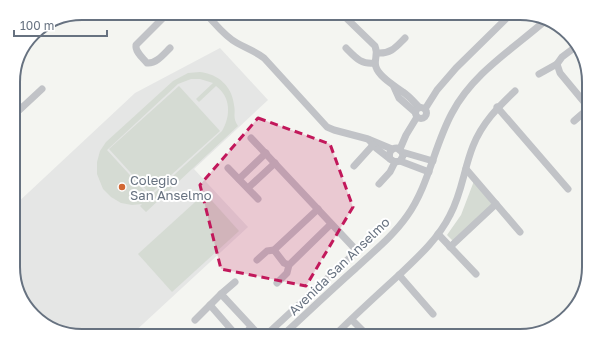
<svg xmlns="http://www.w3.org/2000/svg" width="602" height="349" font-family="'Golos Text',sans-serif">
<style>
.built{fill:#e5e6e5}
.green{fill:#d5dbd3;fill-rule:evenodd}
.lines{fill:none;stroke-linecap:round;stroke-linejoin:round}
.minor{stroke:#c1c3c7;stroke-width:7}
.marked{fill:#c2185b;fill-opacity:0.2;stroke:#c2185b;stroke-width:3;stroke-dasharray:8 5;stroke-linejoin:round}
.poi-dot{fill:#d26834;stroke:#fff;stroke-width:1.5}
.labels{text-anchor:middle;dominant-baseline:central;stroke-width:4;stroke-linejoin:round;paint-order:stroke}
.poi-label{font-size:13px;fill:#677280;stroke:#fff;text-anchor:start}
.street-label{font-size:13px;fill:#677280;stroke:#fff}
.rim{fill:none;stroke:#677280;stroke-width:2}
</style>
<rect width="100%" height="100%" fill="#f4f5f1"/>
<path class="built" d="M220,48l48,52 -74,69 54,58 -118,109h-48l-35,-9 -22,-21 -11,-30v-70l121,-113z"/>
<g class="green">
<path d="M200,72c18,2 32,14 34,33 2,9 -2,12 4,21l-92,86 -6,-6 2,-2 -10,1 -11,-2 -10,-6 -8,-8 -6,-15v-12l3,-11 6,-9 67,-61 15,-8zM191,79h9l13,4 -17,16 3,3 17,-16c15,11 15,30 6,45l-72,66 -43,-47 71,-66z"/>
<path d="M179,86l41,45 -70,63 -41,-45z"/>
<path d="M474,181l18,23 -39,37 -6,-6 14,-20z"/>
<path d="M205,193l34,38 -67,61 -34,-38z"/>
</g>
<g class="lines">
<g class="minor">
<path d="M168,13l-32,32c-1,7 7,13 11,18 9,1 17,-9 23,-15"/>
<path d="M205,13c10,10 19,23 32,30 9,5 18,8 27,15l63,69 7,3 34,9 24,10"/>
<path d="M341,13l34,33c4,10 -2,14 1,21 3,10 19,19 27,25 6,4 11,10 16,15"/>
<path d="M496,13l7,7"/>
<path d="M282,16l3,-3"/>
<path d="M346,48c9,9 15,17 29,15"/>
<path d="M377,53c14,1 19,-6 28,-15"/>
<path d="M539,74l18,-10"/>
<path d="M394,87l5,11 16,14"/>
<path d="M14,98l6,10"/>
<path d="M497,107l71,82"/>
<circle cx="421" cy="113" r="5.5"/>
<path d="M425,109l12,-19 19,-22 56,-55"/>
<path d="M14,115l28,-26"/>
<path d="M574,121l15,-13 -29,-35 -3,-9 5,-7 16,-12"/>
<path d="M251,138l106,113 -92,85"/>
<path d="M369,140l7,8 14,11"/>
<path d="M400,149l6,-14 11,-18"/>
<path d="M402,152l1,4 -3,5 -5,1 -5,-3c-2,-6 1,-11 7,-11l5,4 31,9"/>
<path d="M400,161l29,11"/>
<path d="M354,166l19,-21"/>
<path d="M228,168l30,31"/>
<path d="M466,169l54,63"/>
<path d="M239,179l27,-26"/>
<path d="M379,184l11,-12 5,-10"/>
<path d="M248,188l27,-25"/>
<path d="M438,234l38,40"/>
<path d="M450,247l46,-43"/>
<path d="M274,250l10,13 5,2"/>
<path d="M257,260l10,-9 7,-1 44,-41"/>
<path d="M399,275l34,39"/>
<path d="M277,283l10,-10 2,-8 42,-41"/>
<path d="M221,294l14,-12"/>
<path d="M195,320l15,-15"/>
<path d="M352,320l16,16"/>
<path d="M176,336v-1"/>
<path d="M237,336l-27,-31 11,-11 39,42"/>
<path d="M243,336l8,-9"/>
<path d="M282,336c25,-23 49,-46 74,-68 18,-17 37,-32 51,-52 22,-31 27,-70 45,-103 21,-40 61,-64 94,-93"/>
<path d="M334,336c21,-21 43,-41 65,-61 19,-18 39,-36 51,-60 12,-22 14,-47 23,-69 9,-23 25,-39 42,-55"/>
</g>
</g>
<path class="marked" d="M258,118l72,26 23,63 -47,79 -85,-17 -21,-84z"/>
<circle class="poi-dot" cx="122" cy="187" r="4"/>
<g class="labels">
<g class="poi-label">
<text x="130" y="180">Colegio<tspan x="130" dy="15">San Anselmo</tspan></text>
</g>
<g class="street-label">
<text transform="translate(339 266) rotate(-44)">Avenida San Anselmo</text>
</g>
</g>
<path d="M0 0H602V349H0ZM82 20H520A62 62 0 0 1 582 82V267A62 62 0 0 1 520 329H82A62 62 0 0 1 20 267V82A62 62 0 0 1 82 20Z" fill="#fff" fill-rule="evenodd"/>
<path class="rim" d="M82 20H520A62 62 0 0 1 582 82V267A62 62 0 0 1 520 329H82A62 62 0 0 1 20 267V82A62 62 0 0 1 82 20Z"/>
<path d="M14 30v6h93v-6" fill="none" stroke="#677280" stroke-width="2"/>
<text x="20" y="30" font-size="12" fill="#677280" stroke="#ffffff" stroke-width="3" paint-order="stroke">100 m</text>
</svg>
